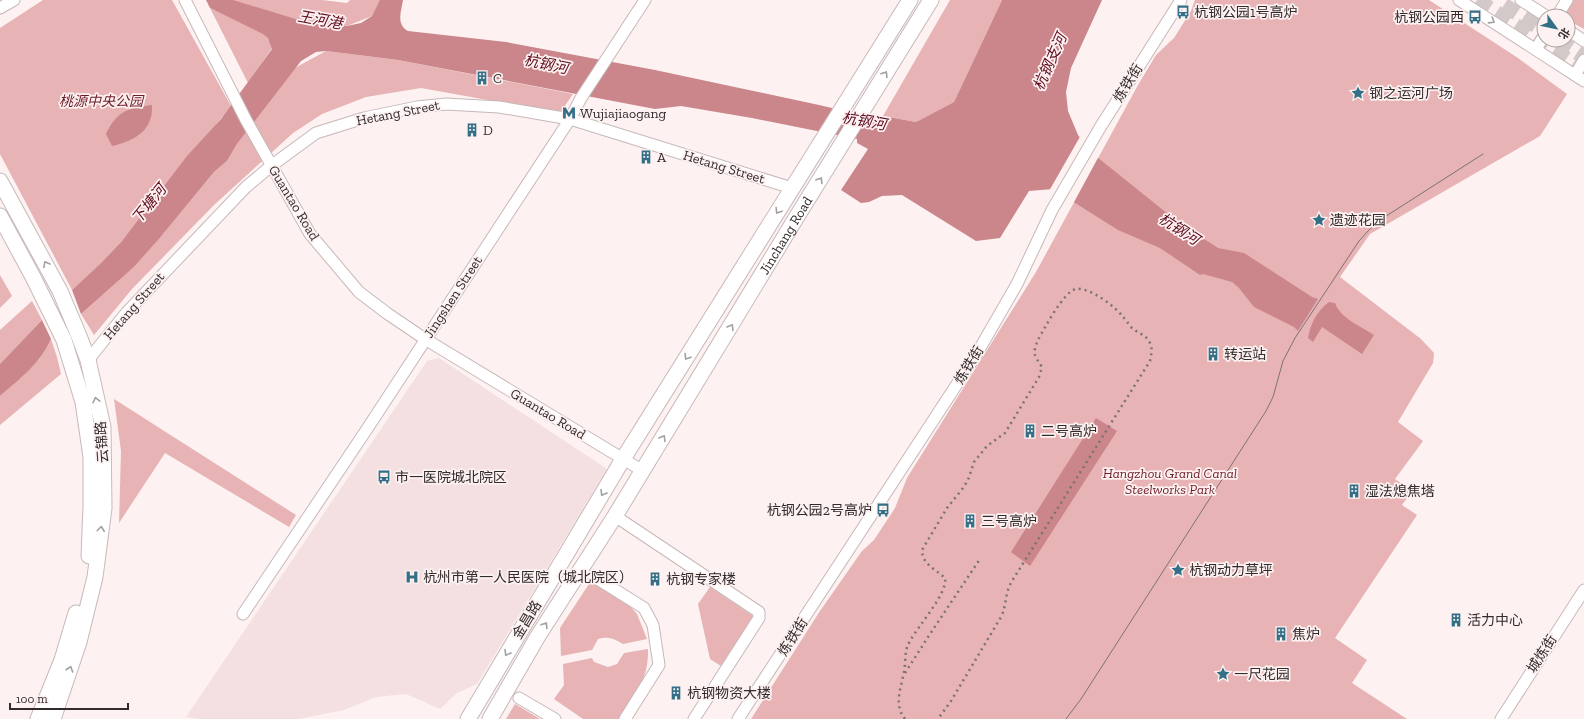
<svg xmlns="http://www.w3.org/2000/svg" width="1584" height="719" font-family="'Zilla Slab','Noto Sans SC',serif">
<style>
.built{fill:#f4e0e1}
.green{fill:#e7b3b5}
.water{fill:#ca868a}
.pier{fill:#fdf1f1}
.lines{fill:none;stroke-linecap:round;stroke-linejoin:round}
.major-tunnel{stroke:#d4c9c9;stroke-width:15;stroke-dasharray:15 8;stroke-linecap:butt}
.minor-casing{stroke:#c7b8b9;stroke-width:13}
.major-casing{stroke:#c7b8b9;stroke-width:17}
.minor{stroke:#fff;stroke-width:11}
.major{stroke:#fff;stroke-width:15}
.tram{stroke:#7b7373;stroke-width:1}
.rail{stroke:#7b7373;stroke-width:2.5;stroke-dasharray:2 4;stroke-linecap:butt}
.oneway{stroke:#a2a0a0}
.labels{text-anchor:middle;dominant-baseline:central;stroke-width:3.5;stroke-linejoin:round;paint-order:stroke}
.poi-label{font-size:14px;fill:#312b2b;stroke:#fdf1f1;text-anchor:start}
.street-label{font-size:14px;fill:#312b2b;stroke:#fdf1f1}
.park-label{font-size:14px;font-style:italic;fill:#6d1b29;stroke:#fdf1f1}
.water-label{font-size:15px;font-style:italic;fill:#5f0c1e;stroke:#fdf1f1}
</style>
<rect width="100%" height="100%" fill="#fdf1f1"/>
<path class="built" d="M439,358l168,111 -130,215 -20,9 -17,16 -34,-15 -30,3 -32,13 -45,9h-100l-13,-2 241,-356z"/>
<g class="green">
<path d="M43,0h129l59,106 -109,135 -21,22 -29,27 -72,-136v-126z"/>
<path d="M231,0h91l25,3 3,-3h31l-9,16 -25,10 -51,-7z"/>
<path d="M950,0h52l-48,102 -38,20 -33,-6z"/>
<path d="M1195,0h234l89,58 49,36 -27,42 -170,98 -30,43 81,62 13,14 -1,10 -35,59 25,19 -28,38 13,9 1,7 -7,10 15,10 -82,123 32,22 -15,23 55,36h-656l69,-108 42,-60 12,-11 21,-32 12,-30 129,-206 102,-187 18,-30 18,-17 17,-27z"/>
<path d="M1573,0h11v29l-16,-9v-4h-3v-3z"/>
<path d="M210,8l53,25c6,5 8,9 9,15l-24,35z"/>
<path d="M326,51l72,9 175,34 -13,19 -139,-25 -55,9 -44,17 -29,19 -79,72 -82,84 -38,46 -13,-21 53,-47 25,-28 55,-67 13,-11 10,-17 56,-75z"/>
<path d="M0,275l12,21 -12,12z"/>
<path d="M32,301l10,19 -42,44v-34z"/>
<path d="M51,339l6,18 4,17 -61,51v-29c20,-17 40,-32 51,-57z"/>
<path d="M114,399l182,116 -7,12 -124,-74 -46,70 2,-72z"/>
<path d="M591,581l39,25 7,8 10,25 -24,5c-8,-5 -15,-8 -25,-5l-6,11 -31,6 -1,-28z"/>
<path d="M710,587l43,29 -32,50 -11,-7 -12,-55z"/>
<path d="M648,649c1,30 -13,46 -28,70h-37l-29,-20 10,-14 -1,-21 29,-6 2,4 14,5 9,-3 7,-11z"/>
<path d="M515,704l25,15h-34z"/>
</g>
<g class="water">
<path d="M206,0h27l63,19 51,7 14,-3 11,-7 8,-16h23c-2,12 -7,24 5,31l98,11 149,28 164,35 52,12 12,-1 33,6 38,-20 48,-102h100l-31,68 -5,24 2,19 10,24 14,18 86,69 40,26 26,5 68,44 6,2 -20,32 -4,-4 -40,-20 -15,-19 -7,-6 -29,-8 -3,1 -40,-27 -42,-18 -65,-41 -24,2 -29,47 -24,3 -74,-46 -20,1 -13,6 -8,1 -20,-13 27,-41 -11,-6v-4l-105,-21 -71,-12 -26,3 -257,-49 -72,-9 -10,1 -15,9 -64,83 -10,17 -13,11 -55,67 -25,28 -53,47 -9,-24 29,-27 21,-22 65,-85 34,-37 51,-70 -4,-11 -5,-4 -53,-26z"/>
<path d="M152,105c0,5 0,11 -2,15 -5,16 -24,23 -38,26l-6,-12c11,-23 22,-26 46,-29z"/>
<path d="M1329,302l6,1c5,15 27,24 39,32l-12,19 -40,-27 -9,15 -5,-4c3,-16 9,-27 21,-36z"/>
<path d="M42,320l9,19c-11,25 -31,40 -51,57v-32z"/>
<path d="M1096,418l21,13 -87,135 -19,-14z"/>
</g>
<path class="pier" d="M1081,135l12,17 6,4 -26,48 -20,-13h-4z"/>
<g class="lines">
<g class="major-tunnel">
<path d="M1477,0l107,70"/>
<path d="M1504,5l40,26"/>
<path d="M1558,40l26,17"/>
</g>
<g class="minor-casing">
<g id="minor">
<path d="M185,0l61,120 64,114 49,58 29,22 37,25 218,132"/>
<path d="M1459,0l125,81"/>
<path d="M1521,0l25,16"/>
<path d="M0,8l14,-8"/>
<path d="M1557,16l10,-16"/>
<path d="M1568,30l16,11"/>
<path d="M1536,49l8,-13"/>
<path d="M1575,75l9,-15"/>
<path d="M88,360l39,-48 119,-125 25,-21 45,-33 48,-15 53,-11 29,-3 53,3 71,12 222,69"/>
<path d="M615,516l144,96v6l-65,101"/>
<path d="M593,576l51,32 9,17 6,40 -34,54"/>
<path d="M243,614l124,-185 203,-310 11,-21 64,-98"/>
<path d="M519,698l36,21"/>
<path d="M738,719l238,-364 41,-71 35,-74 49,-84 80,-126"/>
<path d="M1501,719l83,-129"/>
</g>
</g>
<g class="major-casing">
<g id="major">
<path d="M0,181l60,110 19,45 9,24 15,67 1,81 -9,69 -16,65 -26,77"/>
<path d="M0,216l33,61 31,63 19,62 8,55v49l-2,50"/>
<path d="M38,719l24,-59 14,-47"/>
<path d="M468,719l155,-260 287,-459"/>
<path id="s1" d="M490,719l48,-83 77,-120 181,-298 135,-218"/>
</g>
</g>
<use href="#minor" class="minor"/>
<use href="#major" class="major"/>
<path class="tram" d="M1066,719l15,-20 185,-288 7,-14 10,-36 12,-23 64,-97 10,-11 11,-10 103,-66"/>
<g class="rail">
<path d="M905,673l25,-39 50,-75"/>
<path d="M905,719c-14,-17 0,-38 0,-57 1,-9 0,-12 5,-21 8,-15 38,-48 35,-63 -10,-9 -23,-14 -23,-28l25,-42 16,-20 5,-8 6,-18 13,-16 18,-13 34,-56 3,-10c-8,-13 -10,-12 -4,-27 6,-11 26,-49 38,-51 14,-2 40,18 48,29 2,2 4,5 6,8 6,7 16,8 20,17 3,6 1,12 0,18l-138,220c-8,14 -5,24 -11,36l-50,84 -13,18"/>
</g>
</g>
<defs><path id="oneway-chevron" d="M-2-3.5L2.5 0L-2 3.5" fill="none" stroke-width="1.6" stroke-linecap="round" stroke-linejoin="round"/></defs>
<g class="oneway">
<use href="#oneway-chevron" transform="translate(1492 21) rotate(32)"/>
<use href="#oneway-chevron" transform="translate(885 74) rotate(-58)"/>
<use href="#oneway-chevron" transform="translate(820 180) rotate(-58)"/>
<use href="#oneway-chevron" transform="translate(778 211) rotate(122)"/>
<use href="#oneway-chevron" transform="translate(46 264) rotate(-119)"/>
<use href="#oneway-chevron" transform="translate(731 327) rotate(-59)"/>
<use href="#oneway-chevron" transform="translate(687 357) rotate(122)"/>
<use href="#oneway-chevron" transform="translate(96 400) rotate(-103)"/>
<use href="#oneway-chevron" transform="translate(663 438) rotate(-59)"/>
<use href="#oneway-chevron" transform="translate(603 493) rotate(121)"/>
<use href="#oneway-chevron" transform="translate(101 529) rotate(-83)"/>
<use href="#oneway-chevron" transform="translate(545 625) rotate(-58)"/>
<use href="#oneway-chevron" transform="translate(507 653) rotate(121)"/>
<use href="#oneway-chevron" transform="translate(70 669) rotate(-71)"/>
</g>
<defs>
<g id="bus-bare" transform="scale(1.08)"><path d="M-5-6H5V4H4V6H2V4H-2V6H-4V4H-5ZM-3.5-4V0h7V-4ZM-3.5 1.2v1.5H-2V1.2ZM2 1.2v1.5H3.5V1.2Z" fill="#337087" stroke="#fdf1f1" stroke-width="2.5" paint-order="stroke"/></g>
<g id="building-bare" transform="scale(1.08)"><path d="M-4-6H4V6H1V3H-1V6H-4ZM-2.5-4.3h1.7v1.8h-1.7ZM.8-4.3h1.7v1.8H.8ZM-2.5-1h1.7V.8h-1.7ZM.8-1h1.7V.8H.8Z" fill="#337087" stroke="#fdf1f1" stroke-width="2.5" paint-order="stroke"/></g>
<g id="sight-bare" transform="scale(1.08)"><path d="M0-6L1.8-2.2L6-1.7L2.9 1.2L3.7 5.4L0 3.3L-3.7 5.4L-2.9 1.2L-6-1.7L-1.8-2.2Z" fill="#337087" stroke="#fdf1f1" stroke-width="2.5" paint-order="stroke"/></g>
<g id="metro-bare" transform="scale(1.08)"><path d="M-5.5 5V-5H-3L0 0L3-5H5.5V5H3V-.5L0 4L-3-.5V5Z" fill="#337087" stroke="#fdf1f1" stroke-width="2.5" paint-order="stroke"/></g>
<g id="hospital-bare" transform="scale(1.08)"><path d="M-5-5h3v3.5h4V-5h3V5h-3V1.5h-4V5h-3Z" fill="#337087" stroke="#fdf1f1" stroke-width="2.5" paint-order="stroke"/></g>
</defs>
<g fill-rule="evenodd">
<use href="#bus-bare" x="1183" y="12"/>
<use href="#bus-bare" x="1475" y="17"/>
<use href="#building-bare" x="482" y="78"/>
<use href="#sight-bare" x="1358" y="93"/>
<use href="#metro-bare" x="569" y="113"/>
<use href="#building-bare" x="472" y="130"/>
<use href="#building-bare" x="646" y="157"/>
<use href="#sight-bare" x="1319" y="220"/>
<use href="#building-bare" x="1213" y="354"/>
<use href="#building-bare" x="1030" y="431"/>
<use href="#bus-bare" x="384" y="477"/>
<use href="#building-bare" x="1354" y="491"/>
<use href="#bus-bare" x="883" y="510"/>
<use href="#building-bare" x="970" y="521"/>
<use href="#sight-bare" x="1178" y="570"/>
<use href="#hospital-bare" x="412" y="577"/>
<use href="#building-bare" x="655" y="579"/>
<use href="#building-bare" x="1456" y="620"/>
<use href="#building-bare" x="1281" y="634"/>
<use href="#sight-bare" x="1223" y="674"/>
<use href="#building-bare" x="676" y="693"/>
</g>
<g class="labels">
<g class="poi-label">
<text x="1194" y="12">杭钢公园1号高炉</text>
<text x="1464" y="17" text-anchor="end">杭钢公园西</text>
<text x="493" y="78">C</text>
<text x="1369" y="93">钢之运河广场</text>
<text x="580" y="113">Wujiajiaogang</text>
<text x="483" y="130">D</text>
<text x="657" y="157">A</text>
<text x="1330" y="220">遗迹花园</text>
<text x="1224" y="354">转运站</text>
<text x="1041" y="431">二号高炉</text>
<text x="395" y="477">市一医院城北院区</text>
<text x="1365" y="491">湿法熄焦塔</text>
<text x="872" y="510" text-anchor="end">杭钢公园2号高炉</text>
<text x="981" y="521">三号高炉</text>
<text x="1189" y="570">杭钢动力草坪</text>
<text x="423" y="577">杭州市第一人民医院（城北院区）</text>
<text x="666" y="579">杭钢专家楼</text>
<text x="1467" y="620">活力中心</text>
<text x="1292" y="634">焦炉</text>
<text x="1234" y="674">一尺花园</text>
<text x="687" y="693">杭钢物资大楼</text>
</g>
<g class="street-label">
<text transform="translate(1128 83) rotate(-58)">炼铁街</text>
<text transform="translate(398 113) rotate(-11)">Hetang Street</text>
<text transform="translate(724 167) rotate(17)">Hetang Street</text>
<text transform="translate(294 203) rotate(59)">Guantao Road</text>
<text stroke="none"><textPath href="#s1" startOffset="567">Jinchang Road</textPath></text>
<text transform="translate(453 297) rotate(-57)">Jingshen Street</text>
<text transform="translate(134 306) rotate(-49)">Hetang Street</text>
<text transform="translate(969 365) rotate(-58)">炼铁街</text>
<text transform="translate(548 414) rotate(31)">Guantao Road</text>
<text transform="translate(102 442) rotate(-94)">云锦路</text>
<text transform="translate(527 620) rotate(-59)">金昌路</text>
<text transform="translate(793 637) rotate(-57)">炼铁街</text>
<text transform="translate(1542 654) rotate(-57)">城炼街</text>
</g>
<g class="park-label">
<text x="101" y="101">桃源中央公园</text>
<text x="1170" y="473">Hangzhou Grand Canal<tspan x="1170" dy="16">Steelworks Park</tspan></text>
</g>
<g class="water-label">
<text transform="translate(320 20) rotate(10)">王河港</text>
<text transform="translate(1050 62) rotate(-66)">杭钢支河</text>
<text transform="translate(546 64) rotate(12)">杭钢河</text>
<text transform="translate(864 121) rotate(10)">杭钢河</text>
<text transform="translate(149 204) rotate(-51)">下塘河</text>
<text transform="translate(1179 229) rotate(33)">杭钢河</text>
</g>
</g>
<g transform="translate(1556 28) rotate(123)"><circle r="19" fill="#fdf1f1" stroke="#aba2a2"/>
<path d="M0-3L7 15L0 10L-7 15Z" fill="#337087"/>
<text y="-6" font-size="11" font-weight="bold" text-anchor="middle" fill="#312b2b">北</text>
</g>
<path d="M10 703v6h118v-6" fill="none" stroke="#312b2b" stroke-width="2"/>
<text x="16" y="703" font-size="12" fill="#312b2b" stroke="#fdf1f1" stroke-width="3" paint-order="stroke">100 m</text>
</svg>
